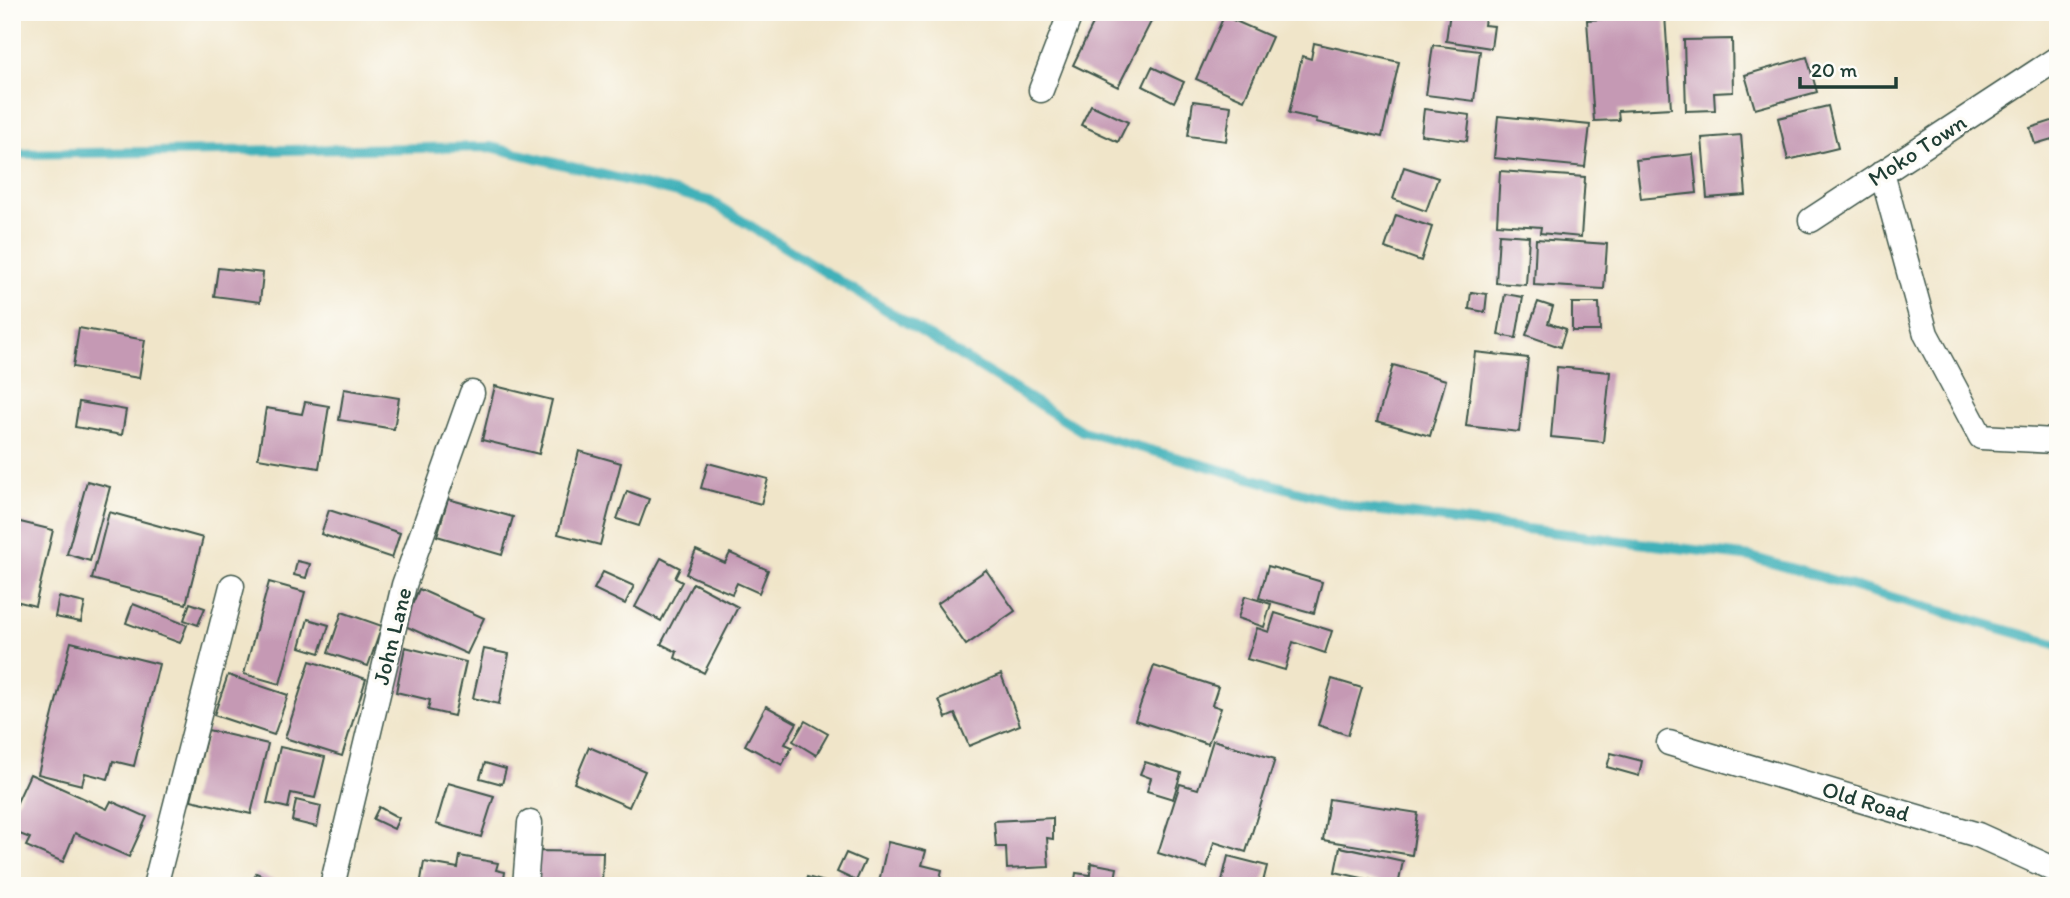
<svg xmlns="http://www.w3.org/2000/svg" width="2070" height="898" font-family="Itim,sans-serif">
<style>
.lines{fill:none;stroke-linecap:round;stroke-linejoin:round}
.stream{stroke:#41b1b9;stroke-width:10}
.building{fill:#c599b4}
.minor-casing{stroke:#3e564a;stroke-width:27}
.minor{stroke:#fff;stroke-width:24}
.labels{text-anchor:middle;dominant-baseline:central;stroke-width:7;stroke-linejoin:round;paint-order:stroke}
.street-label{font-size:23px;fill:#1f3d34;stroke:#fdfcf7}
</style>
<rect width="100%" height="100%" fill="#fdfcf7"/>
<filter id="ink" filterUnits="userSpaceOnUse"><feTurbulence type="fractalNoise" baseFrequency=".0143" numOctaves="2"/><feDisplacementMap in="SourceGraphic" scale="14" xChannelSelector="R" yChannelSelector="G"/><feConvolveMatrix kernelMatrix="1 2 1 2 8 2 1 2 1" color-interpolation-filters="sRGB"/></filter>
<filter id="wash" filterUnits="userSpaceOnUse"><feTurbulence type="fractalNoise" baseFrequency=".00686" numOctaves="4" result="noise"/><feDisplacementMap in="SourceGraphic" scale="28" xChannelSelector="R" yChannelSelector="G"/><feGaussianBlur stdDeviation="1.57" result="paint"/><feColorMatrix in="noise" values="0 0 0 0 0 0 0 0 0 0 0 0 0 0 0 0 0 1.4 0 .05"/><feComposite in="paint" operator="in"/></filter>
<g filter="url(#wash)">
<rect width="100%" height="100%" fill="#f0e5c9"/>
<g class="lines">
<path class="stream" d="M12,154l479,-7 219,54 372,230 275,77 394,49 307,88"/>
</g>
<g id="blocks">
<g class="building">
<path d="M1099,12h57l-38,75 -45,-22z"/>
<path d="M1450,12h36l-2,13 10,1 -3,22 -45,-7z"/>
<path d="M1665,15l6,93 -53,3 1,9 -25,1 -7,-101z"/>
<path d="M1224,16l48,21 -28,63 -48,-21z"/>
<path d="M1732,39l1,53 -19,1 1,17 -29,1 -2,-71z"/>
<path d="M1314,43l85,19 -17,75 -66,-15 1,-3 -28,-6 13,-57 9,3z"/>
<path d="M1433,45l47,6 -6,50 -48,-6z"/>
<path d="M1807,57l10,35 -62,17 -10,-34z"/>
<path d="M1152,67l32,15 -10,20 -31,-16z"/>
<path d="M1193,101l38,5 -5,35 -38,-5z"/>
<path d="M1091,105l37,17 -10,20 -37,-17z"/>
<path d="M1828,106l10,42 -50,12 -10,-42z"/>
<path d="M1424,109l46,6 -3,26 -46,-6z"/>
<path d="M1498,116l92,9 -5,42 -91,-9z"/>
<path d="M2058,119v36h-1l-5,-16 -17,5 -5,-16z"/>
<path d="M1741,135l5,60 -39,3 -5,-60z"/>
<path d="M1693,154l4,39 -56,6 -5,-39z"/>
<path d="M1404,167l34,11 -12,33 -33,-12z"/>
<path d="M1500,171l85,6 -4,60 -41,-4 1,-6 -44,-3z"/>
<path d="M1396,215l36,12 -11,34 -36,-13z"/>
<path d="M1499,234l30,2 -3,49 -30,-2z"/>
<path d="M1536,239l71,5 -3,45 -70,-4z"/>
<path d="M218,268l45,5 -3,29 -46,-6z"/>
<path d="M1471,292l16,2 -2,18 -16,-3z"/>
<path d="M1505,294l18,3 -7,41 -18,-3z"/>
<path d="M1538,302l15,5 -5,16 18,6 -6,18 -34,-12z"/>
<path d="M1572,303h27l1,28h-28z"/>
<path d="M79,328l66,12 -6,38 -66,-11z"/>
<path d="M1475,352l53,6 -9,74 -53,-6z"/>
<path d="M1393,365l53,15 -16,56 -53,-15z"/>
<path d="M1557,367l53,5 -7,70 -52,-5z"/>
<path d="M495,386l57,14 -13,54 -57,-14z"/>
<path d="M344,389l55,9 -5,31 -55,-9z"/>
<path d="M79,402l47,8 -4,25 -47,-8z"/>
<path d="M305,402l24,4 -10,62 -61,-10 8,-50 36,6z"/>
<path d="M579,451l42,12 -21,82 -42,-11z"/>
<path d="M708,463l60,16 -7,25 -60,-16z"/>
<path d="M87,481l23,6 -20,74 -23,-7z"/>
<path d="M627,491l22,8 -10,27 -22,-7z"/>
<path d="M448,499l65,18 -11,38 -65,-19z"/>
<path d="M329,510l71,23 -8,25 -71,-24z"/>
<path d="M109,512l94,26 -17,66 -94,-25z"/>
<path d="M12,520l41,10 -18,76 -23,-6z"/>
<path d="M696,550l29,13 5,-10 38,17 -9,23 -22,-10 -5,11 -46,-20z"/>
<path d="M661,558l19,10 -5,10 7,4 -21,39 -26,-14z"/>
<path d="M297,561l13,3 -4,14 -12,-3z"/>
<path d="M1268,566l54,16 -8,31 -55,-15z"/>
<path d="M986,570l29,41 -49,34 -29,-41z"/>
<path d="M603,572l31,14 -9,18 -31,-15z"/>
<path d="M269,582l36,10 -25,92 -36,-10z"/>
<path d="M693,583l45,24 -34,66 -29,-15 2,-6 -16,-8z"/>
<path d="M419,589l65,29 -17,36 -64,-29z"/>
<path d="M1245,596l26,8 -7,23 -26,-9z"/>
<path d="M59,597l26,6 -4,19 -26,-5z"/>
<path d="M190,603l15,5 -7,17 -14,-5z"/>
<path d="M133,604l54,21 -7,18 -54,-20z"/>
<path d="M342,612l40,14 -14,40 -40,-13z"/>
<path d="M1275,613l57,18 -7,22 -32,-11 -8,28 -38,-11 10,-31 12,4z"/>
<path d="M308,619l21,6 -9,28 -20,-6z"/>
<path d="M71,642l88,22 -25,102 -21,-5 -5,18 -23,-6 -3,12 -44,-11z"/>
<path d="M405,647l61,15 -12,54 -26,-6 2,-10 -34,-8z"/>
<path d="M484,649l25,5 -10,50 -26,-6z"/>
<path d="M310,661l56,18 -24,77 -57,-18z"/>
<path d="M1154,666l64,21 -6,18 9,3 -13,36 -73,-24z"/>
<path d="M1001,674l19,51 -51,21 -14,-32 -9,4 -7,-18z"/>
<path d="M228,675l60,20 -14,40 -60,-20z"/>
<path d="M1332,679l30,9 -14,47 -30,-10z"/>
<path d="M766,706l31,17 -12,21 7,3 -10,18 -37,-20z"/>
<path d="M805,721l23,13 -12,21 -23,-14z"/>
<path d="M208,730l60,14 -17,70 -60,-14z"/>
<path d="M1213,740l62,19 -29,93 -32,-10 -7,26 -49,-15 22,-69 18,5z"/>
<path d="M280,747l45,10 -10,41 -24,-5 -3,15 -21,-5z"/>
<path d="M589,747l56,24 -16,36 -55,-24z"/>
<path d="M1611,753l31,8 -3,15 -32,-9z"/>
<path d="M1145,762l36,11 -8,26 -26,-8 4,-13 -11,-4z"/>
<path d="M485,763l21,6 -4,15 -22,-6z"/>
<path d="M30,774l77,35 4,-8 36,16 -18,40 -54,-24 -12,29 -37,-16 4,-8 -18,-7v-18z"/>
<path d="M448,783l46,13 -13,41 -45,-13z"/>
<path d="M1329,799l89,14 -6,42 -89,-15z"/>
<path d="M296,800l25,6 -4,21 -25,-6z"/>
<path d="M379,807l20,11 -5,11 -21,-10z"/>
<path d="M1053,818v21l-6,-1 2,29 -42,2 -1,-22h-10l-2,-26z"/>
<path d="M888,842l38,9 -4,14 20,5 -4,16h-60z"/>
<path d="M1340,847l63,14 -5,25 -63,-14z"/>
<path d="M534,851l69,1 -1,34h-69z"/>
<path d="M846,853l19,8 -9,20 -19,-9z"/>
<path d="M460,856l38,7 -2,7 9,2 -2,14h-83l4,-24 34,6z"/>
<path d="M1228,856l39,10 -5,20h-18l-22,-5z"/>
<path d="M1091,863l26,5 -2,11 10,1 -1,6h-50l2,-13 14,2z"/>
<path d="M256,873l31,13h-36z"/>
<path d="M807,877l29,8v1h-31z"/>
</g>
</g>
</g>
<g filter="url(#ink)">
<use href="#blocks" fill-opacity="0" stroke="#3e564a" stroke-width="2"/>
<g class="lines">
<g class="minor-casing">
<g id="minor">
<path d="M1041,90l30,-78"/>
<path d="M1882,173l44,161 55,103 73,4 4,-2"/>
<path d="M1811,220l247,-162"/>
<path d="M1669,743l309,92 80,36"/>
<path d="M155,886l77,-300"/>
<path d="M332,886l72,-301 68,-192"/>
<path d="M525,886l5,-63"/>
</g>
</g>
<use href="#minor" class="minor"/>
</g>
</g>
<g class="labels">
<g class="street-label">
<text transform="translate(1917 150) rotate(-33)">Moko Town</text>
<text transform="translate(392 636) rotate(-76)">John Lane</text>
<text transform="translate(1866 801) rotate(17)">Old Road</text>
</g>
</g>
<rect width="2070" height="898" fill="none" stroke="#fdfcf7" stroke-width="42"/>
<path d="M1800 77v10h96v-10" fill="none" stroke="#1f3d34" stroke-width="3.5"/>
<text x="1811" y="77" font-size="21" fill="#1f3d34" stroke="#fdfcf7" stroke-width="5" paint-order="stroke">20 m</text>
</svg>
